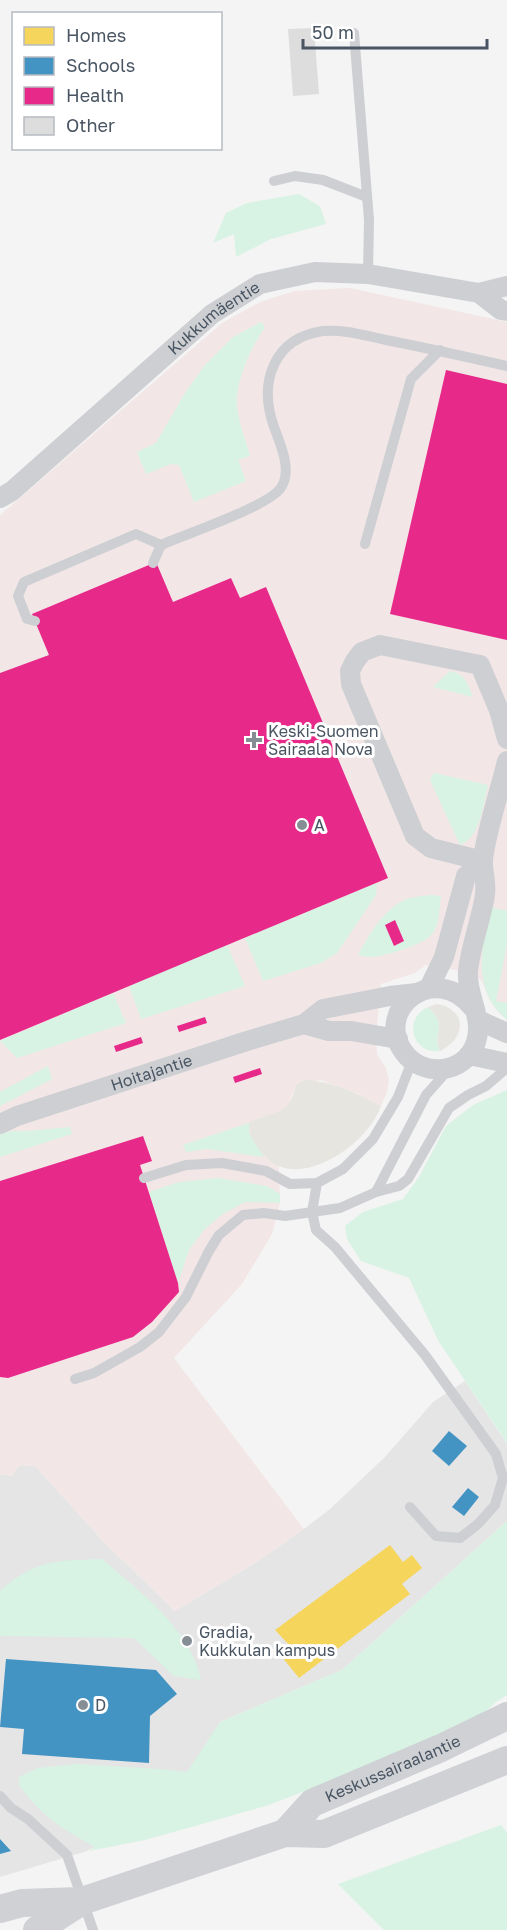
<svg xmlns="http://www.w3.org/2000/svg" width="507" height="1930" font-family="'Golos Text',sans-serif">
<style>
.education{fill:#e5e5e6}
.medical{fill:#f2e7e6}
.green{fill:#d8f3e4}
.sand{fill:#e7e5e0}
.homes{fill:#f6d55c}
.schools{fill:#4393c3}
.health{fill:#e7298a}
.building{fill:#ddddde}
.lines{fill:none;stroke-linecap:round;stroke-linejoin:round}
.service{stroke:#cdcfd3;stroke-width:10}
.minor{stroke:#cdcfd3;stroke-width:20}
.secondary{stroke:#cfd1d5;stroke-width:28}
.poi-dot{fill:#858d95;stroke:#fff;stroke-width:2}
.labels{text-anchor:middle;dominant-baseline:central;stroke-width:6;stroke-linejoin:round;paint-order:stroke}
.street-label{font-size:16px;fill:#495562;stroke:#fff}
.poi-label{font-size:16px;fill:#495562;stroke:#fff;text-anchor:start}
</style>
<rect width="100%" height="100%" fill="#f4f4f4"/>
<path class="education" d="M465,1381l42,63v77l-165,149 -122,52 -21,77 -115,53 -84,25v-403l11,2 9,-11 15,1 68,75 72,70 80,-48 49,-34 26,-20 55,-52 48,-55z"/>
<path class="medical" d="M350,288l157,34v698l-9,-8 -9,-13 -7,-18 -14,-9 -42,-7 -11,8 -34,11 -5,51 1,19 9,14 3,12 -2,12 -6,14 -25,-13 -35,-13 -25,5 -8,21 -12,8 -18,4 6,39 15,9 1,37 -8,31 -30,50 -68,74 130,171 -49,34 -80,48 -72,-70 -68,-75 -15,-1 -9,11 -11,-2v-959l222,-192 38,-21 34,-11z"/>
<g class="green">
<path d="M299,194l21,12 6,18 -55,15 -35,18 -2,-23 -21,9 13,-30 21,-10z"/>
<path d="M261,322l3,3v4c-12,16 -25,46 -27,66 -2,20 8,42 13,61l-12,4 8,21 -52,21 -15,-37 -8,-1 -25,10 -9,-22 19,-9 29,-50 20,-28 28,-28z"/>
<path d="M450,671c17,4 17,12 23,26l-40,-10z"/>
<path d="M434,773l54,12c-5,19 -7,52 -28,60l-30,-65z"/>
<path d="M377,883l-1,12 -39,58 -16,10 -58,18 -18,-43z"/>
<path d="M431,895l10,1c-2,11 -1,28 -8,37 -7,11 -47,23 -61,24 -4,0 -10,-1 -14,-2 10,-18 23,-41 41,-52 9,-6 21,-7 32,-8z"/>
<path d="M489,907l18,4v33l-11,57 11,2v17c-37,-32 -24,-71 -18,-113z"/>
<path d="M227,945l18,41 -104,33 -12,-33z"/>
<path d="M113,993l13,30 -109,35 -17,-17z"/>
<path d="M428,1007c22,21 3,24 12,44 -27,4 -38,-32 -12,-44z"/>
<path d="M48,1066l4,13 -52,27v-14z"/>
<path d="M507,1090v353l-68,-101 -30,-64 -48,-17 -14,-22 -2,-13 18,-14 40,-13 16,-22 27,-51 27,-21z"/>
<path d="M249,1123v10l15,24 -57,-8 -21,3 -3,-7z"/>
<path d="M70,1127l2,7 -72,23v-23l12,-3h15z"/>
<path d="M218,1178l49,8 13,8v9l-35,-1 -24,13 -18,16 -14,19 -11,33 -29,-91 30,-10z"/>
<path d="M507,1521v174l-11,7 -31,28 -199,76 -121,34 -56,11 6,-4c-34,-19 -53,-30 -76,-62v-8l19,-9 40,-4 81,5 28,3 33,-50 122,-52z"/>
<path d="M102,1559c37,32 89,70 99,121l-27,-4 -40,-38 -134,-2v-45c36,-32 57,-30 102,-32z"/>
<path d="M501,1825l6,8v97h-123l-46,-46z"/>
</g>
<g class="sand">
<path d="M437,1004c30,5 30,34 3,47 -9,-20 10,-23 -12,-44z"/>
<path d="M304,1080c29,1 52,13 77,26 -14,41 -91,93 -123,42 -6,-9 -9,-14 -9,-25 24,-13 40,-6 47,-38z"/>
</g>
<path class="homes" d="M390,1545l13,17 9,-7 10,13 -20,16 8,10 -111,84 -17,-21 9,-10 -16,-17z"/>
<g class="schools">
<path d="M449,1431l18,15 -18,20 -17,-15z"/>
<path d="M468,1488l11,9 -15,19 -12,-9z"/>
<path d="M6,1659l150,11 21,24 -27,22 -1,47 -127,-9 2,-25 -24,-2z"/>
<path d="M0,1839l11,12 -11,3z"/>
</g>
<g class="health">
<path d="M446,370l61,14v256l-117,-26z"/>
<path d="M156,562l17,40 58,-24 9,20 26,-11 122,291 -388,162v-367l49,-18 -17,-41z"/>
<path d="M395,920l9,21 -10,5 -9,-21z"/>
<path d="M205,1017l2,6 -28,9 -2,-6z"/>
<path d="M141,1037l2,6 -27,9 -2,-6z"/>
<path d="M260,1068l2,6 -27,9 -2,-6z"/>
<path d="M143,1136l9,25 -12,4 38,118 1,9 -27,30 -19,15 -125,41 -8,-1v-196z"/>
</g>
<path class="building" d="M314,28l5,66 -26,2 -5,-67z"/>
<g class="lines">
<g class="service">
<path d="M354,33l15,187 -1,54"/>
<path d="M274,181l21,-5 28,4 44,17"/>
<path d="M365,544l46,-165 29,-29"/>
<path d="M153,563l8,-18"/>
<path d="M35,621l-8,-2 -9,-23 6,-14 112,-48 25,11c25,-11 105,-38 119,-56 14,-18 -1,-47 -7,-65 -14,-43 1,-86 50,-93 21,-2 43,5 63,9 41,8 81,17 121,26"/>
<path d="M144,1178l42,-13 36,-2 44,8 24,13 27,-1 26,-14 30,-30 25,-42 14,-36"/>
<path d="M317,1183l-5,29 4,18 19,17 90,108 71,99 7,24 -8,27 -17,19 -18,14 -24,-2 -26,-29"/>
<path d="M376,1192l50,-97 23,-26"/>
<path d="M75,1379l19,-6 46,-26 19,-15 27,-35 23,-46 10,-16 24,-20 21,-2 21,3 55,-8 36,-16 23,-6 9,-7 41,-71 19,-13 18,-9 21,-18"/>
<path d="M0,1796l11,12 17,11 39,36 26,75"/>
</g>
<g class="minor">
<path d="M479,293l22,17 6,1"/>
<path id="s1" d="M0,498l12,-7 200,-177 48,-30 55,-12 53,2 111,19 28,-7"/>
<path d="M483,861l-52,-13 -16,-12 -64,-152 -1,-13 5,-10 7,-9 18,-7 100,20 19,45 8,29"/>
<path d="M429,988l15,-31 22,-81 17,-15"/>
<path d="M473,1008c-38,-48 -99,1 -70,43 19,28 63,23 73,-9 8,-24 -10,-47 -8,-71 3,-26 13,-51 17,-76 2,-13 -3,-25 -2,-36 4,-31 17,-68 24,-98"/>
<path d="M478,1020l29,13"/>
<path d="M304,1024l25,7h22l47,8"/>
<path d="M469,1055l38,8"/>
<path id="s2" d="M0,1124l17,-8 43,-14 187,-61 57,-17 19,-15 67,-13 27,-3"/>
</g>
<g class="secondary">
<path id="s3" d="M285,1833l27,-30 129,-55 66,-32"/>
<path d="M0,1909l22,-6 58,-2"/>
<path d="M37,1930l45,-29 203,-68 39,1 183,-74"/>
</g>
</g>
<g class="poi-dot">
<path d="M251 731h6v6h6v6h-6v6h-6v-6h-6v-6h6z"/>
<circle cx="302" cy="825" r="6"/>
<circle cx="187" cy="1641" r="6"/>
<circle cx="83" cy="1705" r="6"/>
</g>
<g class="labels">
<g class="street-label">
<text stroke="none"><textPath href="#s1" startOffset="280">Kukkumäentie</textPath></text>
<text stroke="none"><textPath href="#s2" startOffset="160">Hoitajantie</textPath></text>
<text stroke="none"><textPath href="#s3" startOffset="128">Keskussairaalantie</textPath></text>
</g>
<g class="poi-label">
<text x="268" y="731">Keski-Suomen<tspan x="268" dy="18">Sairaala Nova</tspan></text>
<text x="314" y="825">A</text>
<text x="199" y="1632">Gradia,<tspan x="199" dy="18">Kukkulan kampus</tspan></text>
<text x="95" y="1705">D</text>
</g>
</g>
<rect x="12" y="12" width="210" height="138" fill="#ffffff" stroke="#b6bbc0" stroke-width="1.5"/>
<rect x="24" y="27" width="30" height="18" fill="#f6d55c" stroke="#b6bbc0" stroke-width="1.5"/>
<text x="66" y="42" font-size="18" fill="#495562">Homes</text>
<rect x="24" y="57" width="30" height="18" fill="#4393c3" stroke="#b6bbc0" stroke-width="1.5"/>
<text x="66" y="72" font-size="18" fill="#495562">Schools</text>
<rect x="24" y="87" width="30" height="18" fill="#e7298a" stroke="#b6bbc0" stroke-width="1.5"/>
<text x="66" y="102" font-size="18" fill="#495562">Health</text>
<rect x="24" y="117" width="30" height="18" fill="#ddddde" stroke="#b6bbc0" stroke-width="1.5"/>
<text x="66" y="132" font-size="18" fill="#495562">Other</text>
<path d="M303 39v9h184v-9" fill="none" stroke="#495562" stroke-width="3"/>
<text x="312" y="39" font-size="18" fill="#495562" stroke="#ffffff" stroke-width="4.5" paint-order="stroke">50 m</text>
</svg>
